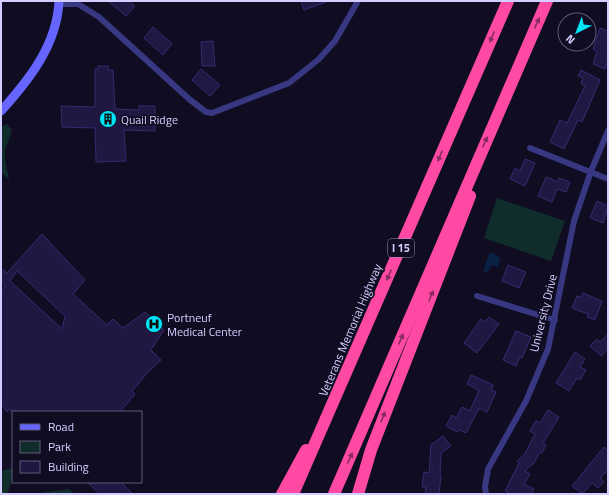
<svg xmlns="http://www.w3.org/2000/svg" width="609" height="495" font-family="'Titillium Web',sans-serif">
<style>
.green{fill:#102c2b}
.water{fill:#0a2044}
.building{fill:#201843;stroke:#372a70;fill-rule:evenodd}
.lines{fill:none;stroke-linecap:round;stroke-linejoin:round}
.street{stroke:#383782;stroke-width:6}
.secondary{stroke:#6665ff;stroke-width:9}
.highway{stroke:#ff49a3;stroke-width:12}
.oneway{fill:#882b62}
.labels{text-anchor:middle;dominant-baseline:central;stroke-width:3.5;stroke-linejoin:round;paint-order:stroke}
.shield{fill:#100d22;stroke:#9894bd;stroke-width:1}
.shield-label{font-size:11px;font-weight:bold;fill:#d3ceff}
.poi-label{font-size:12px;fill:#d3ceff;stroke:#100d22;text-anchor:start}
.street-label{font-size:12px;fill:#d3ceff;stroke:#100d22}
</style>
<rect width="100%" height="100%" fill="#100d22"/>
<g class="green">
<path d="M7,124l5,6 -7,20v9l4,21 -8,-8v-45z"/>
<path d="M497,198l68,23 -14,40 -67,-23z"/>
<path d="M12,468c2,8 -3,17 -4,26h-7v-23z"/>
<path d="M69,489l6,5h-38l2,-1z"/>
</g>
<path class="water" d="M490,252l10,6 -2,9 -6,-2 -5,8 -4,-2z"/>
<g class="building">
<path d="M108,1h21l6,5 -9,10z"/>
<path d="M301,1h25v1l-22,8z"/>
<path d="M153,27l19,17 -9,11 -19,-17z"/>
<path d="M600,28l8,3v29l-3,9 -12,-5 4,-13 -4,-2z"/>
<path d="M213,41l2,25h-13l-1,-24z"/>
<path d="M98,66h10v4h5l2,39 24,1v-4h16v25l-31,-1 2,31 -30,1 -1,-34 -33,-1 -1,-21 34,1v-38h3z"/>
<path d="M201,69l19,16 -10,11 -18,-16z"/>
<path d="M581,70l19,10 -18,42 -4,-2 -14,29 -14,-7 10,-22 7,3 18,-37 -4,-2 2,-6 -5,-2z"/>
<path d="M525,159l10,4 -10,23 -15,-7 5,-11 5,3z"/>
<path d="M546,177l12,5 1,-4 11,4 -4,10 -9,-3 -5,13 -14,-6z"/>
<path d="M597,201l11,5 -5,17 -13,-5z"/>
<path d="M42,234l43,46 -12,14 34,31 6,-6 10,9 22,-16 19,18 -13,20 10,10 -13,12 -16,19 3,3 -15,18h-108l-3,-3 -2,3 -4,-6 -2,1v-116l4,-5 -4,-4v-14l6,5zM17,271l48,45 -3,13 -52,-48z"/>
<path d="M508,265l18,7 -7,16 -17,-7z"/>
<path d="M583,293l19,8 -7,19 -8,-3 1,-3 -16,-6 5,-12 4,1z"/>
<path d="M489,317l10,7 -22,29 -13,-10 17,-24 4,3z"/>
<path d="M516,331l15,6 -9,21 -2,-1 -4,9 -13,-6z"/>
<path d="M608,334v15l-7,7 -11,-10 7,-7 3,3z"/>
<path d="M575,352l10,7 -5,8 6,3 -6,10 -3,-2 -8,13 -13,-8z"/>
<path d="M471,375l22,10 -2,5 5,2 -9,20 -8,-4 -13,25 -7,-3 -2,2 -11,-6 6,-11 4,3 6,-11 8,4 9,-21 -12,-6z"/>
<path d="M548,410l11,7 -16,26 3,2 -4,8 -2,-1 -6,11 -9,8 5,3 -6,10 10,5 -3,5h-20l-6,-3 14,-28 -2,-2 7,-6 11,-21 -5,-3 6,-10 4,2z"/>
<path d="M443,436l8,10 -10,7 -1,22h1l-2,19h-14l1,-7h-4l2,-15 5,1 2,-28z"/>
<path d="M604,447l4,4v19l-8,8 4,4 -6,6 -6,-5 -10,11 -10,-8z"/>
<path d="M87,482h34l12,12h-33z"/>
</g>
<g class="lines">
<g class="street">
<path d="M59,4h19l21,13 90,82 17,13 6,1 77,-30 30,-24 16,-18 23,-40"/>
<path d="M530,148l78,31"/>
<path d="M477,296l78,24"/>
<path d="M486,494l-1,-7 3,-18 38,-68 22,-52 26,-128 17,-50 17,-40"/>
</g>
<path class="secondary" d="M1,111c28,-31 56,-66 58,-110"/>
<g class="highway">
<path d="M282,494l24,-44"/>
<path d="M293,494l215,-493"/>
<path d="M334,494l213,-493"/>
<path d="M358,494l13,-44 99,-254"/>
</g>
</g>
<defs><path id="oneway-solid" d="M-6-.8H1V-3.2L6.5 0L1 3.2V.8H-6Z"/></defs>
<g class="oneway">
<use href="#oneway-solid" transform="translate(537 23) rotate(-65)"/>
<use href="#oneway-solid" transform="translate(492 37) rotate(113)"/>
<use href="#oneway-solid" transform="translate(485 142) rotate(-66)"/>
<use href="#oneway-solid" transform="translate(440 156) rotate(113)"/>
<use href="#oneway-solid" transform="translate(389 275) rotate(113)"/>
<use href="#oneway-solid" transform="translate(431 296) rotate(-68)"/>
<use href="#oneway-solid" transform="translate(401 339) rotate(-67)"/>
<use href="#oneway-solid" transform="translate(383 417) rotate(-69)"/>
<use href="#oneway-solid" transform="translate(350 458) rotate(-66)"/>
</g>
<defs>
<g id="building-disc" transform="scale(0.9)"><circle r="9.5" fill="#00e4f9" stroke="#100d22"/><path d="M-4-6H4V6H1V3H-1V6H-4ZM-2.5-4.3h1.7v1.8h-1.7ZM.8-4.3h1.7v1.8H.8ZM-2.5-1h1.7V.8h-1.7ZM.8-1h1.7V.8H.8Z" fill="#111"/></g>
<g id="hospital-disc" transform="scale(0.9)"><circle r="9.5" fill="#00e4f9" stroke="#100d22"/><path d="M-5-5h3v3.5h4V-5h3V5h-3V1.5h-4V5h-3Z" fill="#111"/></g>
</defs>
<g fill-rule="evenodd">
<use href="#building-disc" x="108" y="119"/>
<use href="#hospital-disc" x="154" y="324"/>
</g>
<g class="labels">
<rect class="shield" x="388" y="239" width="26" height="18" rx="3"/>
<g class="shield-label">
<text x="401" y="248">I 15</text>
</g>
<g class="poi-label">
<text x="121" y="119">Quail Ridge</text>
<text x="167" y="317">Portneuf<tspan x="167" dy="14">Medical Center</tspan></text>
</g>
<g class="street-label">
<text transform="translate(543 313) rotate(-76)">University Drive</text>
<text transform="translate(350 330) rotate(-67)">Veterans Memorial Highway</text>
</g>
</g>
<rect width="609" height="495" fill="none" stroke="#d3ceff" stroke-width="4"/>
<rect x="12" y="411" width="130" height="72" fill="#100d22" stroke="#5e5a7a"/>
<rect x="20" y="424" width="20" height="6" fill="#6665ff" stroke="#5e5a7a"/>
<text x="48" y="431" font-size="12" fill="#d3ceff">Road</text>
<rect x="20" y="441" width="20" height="12" fill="#102c2b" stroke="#5e5a7a"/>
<text x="48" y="451" font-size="12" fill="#d3ceff">Park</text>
<rect x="20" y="461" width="20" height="12" fill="#201843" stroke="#5e5a7a"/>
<text x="48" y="471" font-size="12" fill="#d3ceff">Building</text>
<g transform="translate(577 32) rotate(222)"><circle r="19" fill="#100d22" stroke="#5e5a7a"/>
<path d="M0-3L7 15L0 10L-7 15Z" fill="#00e4f9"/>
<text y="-6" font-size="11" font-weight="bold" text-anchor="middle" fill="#d3ceff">N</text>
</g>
</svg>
